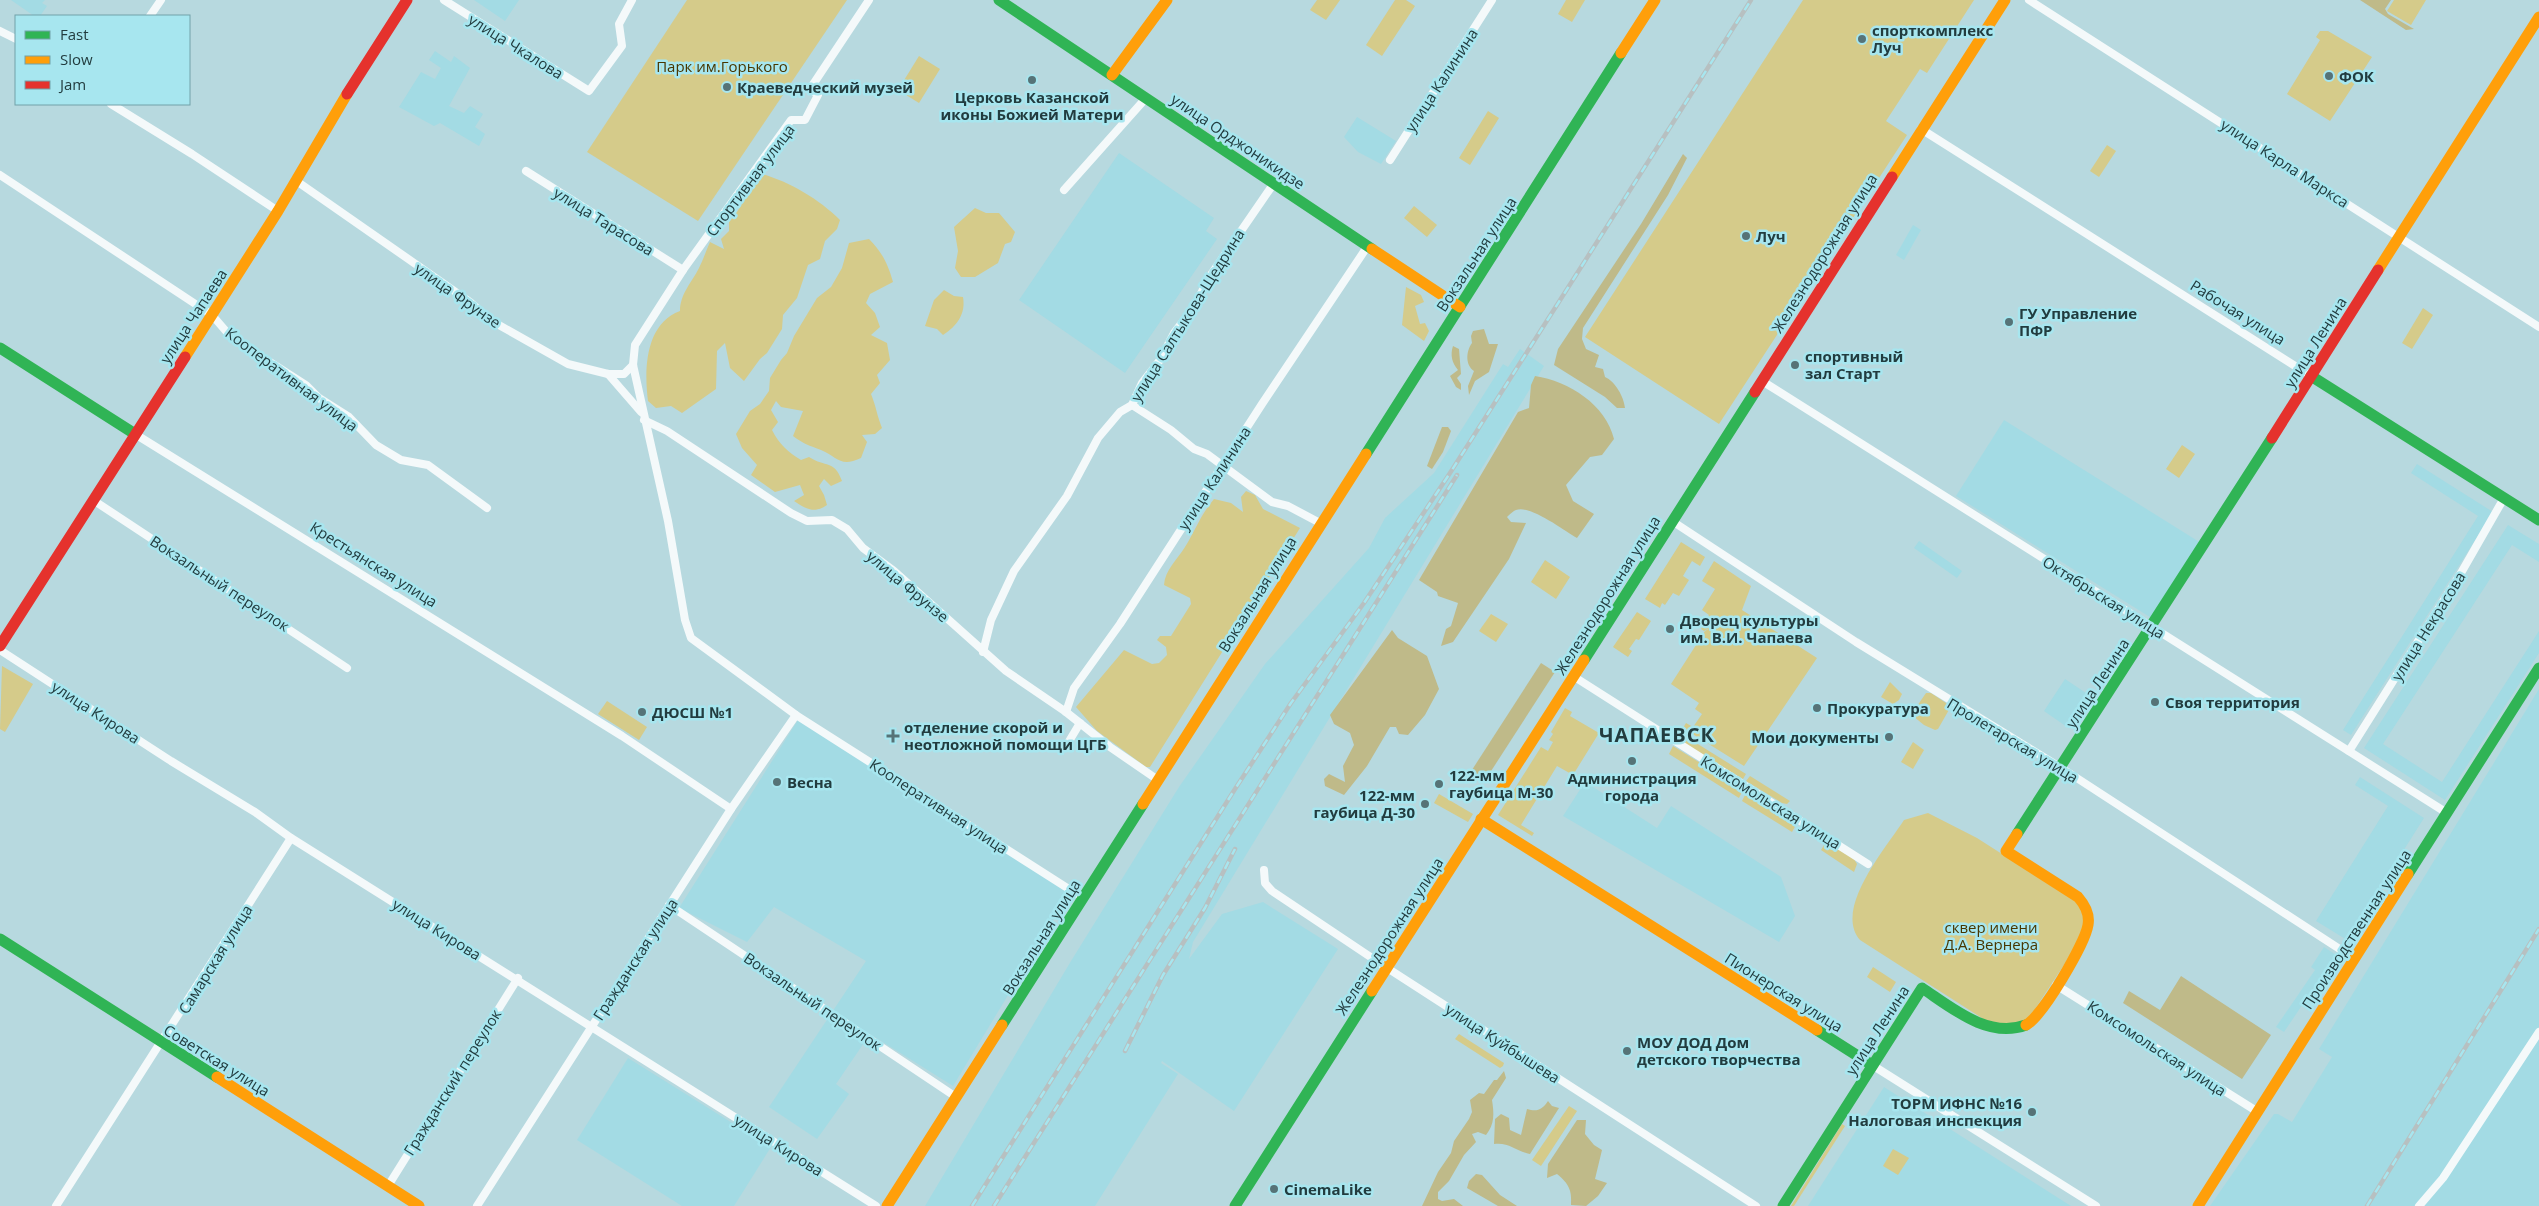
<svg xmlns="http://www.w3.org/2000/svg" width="2539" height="1206" font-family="'Open Sans',sans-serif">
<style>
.built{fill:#a3dbe4}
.green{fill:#d5cb8a}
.forest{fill:#bfba89}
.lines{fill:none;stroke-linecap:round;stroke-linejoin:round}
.street{stroke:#f4f9fa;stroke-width:8}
.fast{stroke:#30b455;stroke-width:11}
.slow{stroke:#ff9f0a;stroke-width:11}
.jam{stroke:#e5322d;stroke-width:11}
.rail-casing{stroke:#b7c0c1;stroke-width:4.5}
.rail{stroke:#a7e6ef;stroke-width:2.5;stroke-dasharray:8;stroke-linecap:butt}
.poi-dot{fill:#567377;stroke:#a7e6ef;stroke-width:2}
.labels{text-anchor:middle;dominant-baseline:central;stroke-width:5;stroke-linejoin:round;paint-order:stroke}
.poi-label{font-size:15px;font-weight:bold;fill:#223c3f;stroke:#a7e6ef;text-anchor:start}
.street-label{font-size:15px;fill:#223c3f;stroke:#a7e6ef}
.park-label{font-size:15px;fill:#483600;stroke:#a7e6ef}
.district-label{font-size:20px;font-weight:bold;letter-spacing:1px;fill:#223c3f;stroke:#a7e6ef}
</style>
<rect width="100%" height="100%" fill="#b7d9df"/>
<g class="built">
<path d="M11,0h34l-3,3 5,3 -7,10h-6z"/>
<path d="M474,0h45l-14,21z"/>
<path d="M435,51l16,11 3,-6 16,12 -21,38 15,7 6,-7 13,8 -8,13 10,7 -6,12 -39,-23 -6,3 -35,-19 22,-35 14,7 6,-11 -12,-8z"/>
<path d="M1357,117l39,24 -15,23 -23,-12 -14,-15z"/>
<path d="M1119,153l95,65 -8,13 11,8 -92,134 -106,-73z"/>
<path d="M1913,225l8,5 -17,30 -8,-5z"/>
<path d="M1520,349l24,17 -351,576 -4,17 33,-45 41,-12 75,47 -104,162 -72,-50 -1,2 17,11 -83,132h-170l146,-245 108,-174 86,-123 104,-116 16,-30 49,-45 69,-109 5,3z"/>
<path d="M2004,420l197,123 -48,76 -197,-123z"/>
<path d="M2417,464l76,48 -142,223 -8,-5 135,-214 -67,-43z"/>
<path d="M2508,525l31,19v18l-27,-17 -129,199 59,38 97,-151v22l-94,147 -81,-52z"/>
<path d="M1919,541l43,30 -5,7 -43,-30z"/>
<path d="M2065,679l24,16 -22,32 -23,-16z"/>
<path d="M2539,689v517h-329l64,-92h4l14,8 40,-65 -13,-8z"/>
<path d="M798,720l272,173 -117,193 -83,-52 -34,50 13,10 -32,45 -48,-32 97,-146 -92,-54 -27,35 -68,-34z"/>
<path d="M2360,777l64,41 -77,122 -31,-19 72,-115 -33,-21z"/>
<path d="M1579,778l78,50 14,-22 110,71 14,39 -16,26 -216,-126 18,-28 -5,-6z"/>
<path d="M2324,947l12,8 -52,77 -8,-5 39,-57 -4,-3z"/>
<path d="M628,1058l143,89 -37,59h-52l-105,-66z"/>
<path d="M1884,1087l187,119h-263z"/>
</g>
<g class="green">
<path d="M687,0h160l-149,221 -111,-69z"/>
<path d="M1317,0h23l-14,20 -16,-10z"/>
<path d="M1395,0h11l9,6 -33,50 -16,-11z"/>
<path d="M1566,0h19l-13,22 -14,-8z"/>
<path d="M1803,0h171l-47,73 -7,-4 -34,52 21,14 -188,289 -134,-87z"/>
<path d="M2394,0h32l-15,25 -24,-14z"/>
<path d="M2320,31h8l44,26 -42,64 -43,-27 33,-54 -4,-3z"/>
<path d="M919,56l21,13 -21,34 -21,-13z"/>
<path d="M1488,111l11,7 -29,47 -11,-7z"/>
<path d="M2107,145l9,6 -17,26 -9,-6z"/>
<path d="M762,174c28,8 57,25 78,46l-3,9 -12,12 -5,18 -12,6 -11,33 -14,17 -1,14 -15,24 -7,6 -16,22 -14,-13 -5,-25 -8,8 -1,38 -34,24 -11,-7 -15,2 -8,-7c-4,-31 -3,-77 32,-90 0,-17 12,-29 19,-43 4,-8 7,-17 11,-26l14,7 -3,-10 8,-8v-9c14,-15 19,-33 33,-48z"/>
<path d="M1414,206l23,19 -10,12 -23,-19z"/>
<path d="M975,208l11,5h13l16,19 -4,10 -6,2 -7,19 -23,14h-14l-6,-9 3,-17 -4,-24z"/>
<path d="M869,239c13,13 19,25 24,43l-23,12 -4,9 9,10 5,14 -9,8 16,8 3,17 -13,15 3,8 -9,11c5,12 6,22 11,34l-7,6 -13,1 5,7 -6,16c-21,10 -23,-1 -40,-8 -11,-4 -19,-7 -28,-14l10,-25 -22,-4 -5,-6 -5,9 7,12 -6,8c7,14 16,22 29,30l8,-3c17,11 25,2 33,24l-11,5 -7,-7 -5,7 5,9 3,10c-13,9 -21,4 -33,-4l10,-6 -4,-10 -25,7 -24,-17 6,-10 -15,-17 -6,-14 14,-23 10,-7 9,-13 1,-13 11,-18 6,-7 7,-17 23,-38 14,-11 11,-19 7,-25z"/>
<path d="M1406,287l15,8 3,7 -9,4 5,18 5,-1 4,8 -5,10 -22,-16z"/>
<path d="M944,290l10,6 9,1c3,17 -6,29 -20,38l-6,-6 -12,-3 9,-26z"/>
<path d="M2423,308l10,7 -21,34 -10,-6z"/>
<path d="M2182,445l13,9 -16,24 -13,-9z"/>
<path d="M1246,491l9,4 8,14 37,19 -150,239h-4l-49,-36 -21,-24 48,-57 28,14 7,-1 8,-8 -1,-8 -9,-7 3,-4h11l20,-32 -1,-6 -26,-13c1,-15 13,-25 21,-38 10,-16 16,-33 29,-48l17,4 12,9 -2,-15z"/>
<path d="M1681,542l24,15 -5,9 -8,-5 -9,15 6,4 -10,16 -6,-3 -8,12 -3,-2 -2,5 -15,-9z"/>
<path d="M1545,560l25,17 -14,22 -25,-17z"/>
<path d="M1714,561l37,25 -9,24 75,48 -73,108 -61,-38 3,-5 7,4 9,-13 -7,-5 4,-6 -28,-19 34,-53 19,-11 -20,11 -3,-2 8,-14 -7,-5 13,-21 -13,-8z"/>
<path d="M1637,612l14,9 -12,19 -3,-1 -7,10 3,2 -4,6 -15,-10z"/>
<path d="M1491,614l17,10 -12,18 -17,-11z"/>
<path d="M2,666l31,18 -28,48 -5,-3z"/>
<path d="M1890,682l12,12 -3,6 -6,4 -12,-7z"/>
<path d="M1926,693h5l18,12 1,3 -12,21 -3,1 -11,-5 -11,-9v-4z"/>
<path d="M607,701l40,26 -8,13 -41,-26z"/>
<path d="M1565,708l7,4 -2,4 29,17 -26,42 -16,-9 -36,59 13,8 -2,3 -34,-21 43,-68 7,4 5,-9 -4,-2 4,-6 -2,-2z"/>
<path d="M1680,733l66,41 -3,5 -66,-40z"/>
<path d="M1913,742l11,8 -11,19 -12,-7z"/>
<path d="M1673,746l66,41 3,5 -3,6 -70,-44z"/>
<path d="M1750,776l40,25 -3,3 -5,-1 -36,-22z"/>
<path d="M1439,794l34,20 -5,8 -34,-19z"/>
<path d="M1753,794l44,29 -5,9 -50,-31 3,-6z"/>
<path d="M1928,813l49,25 97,62 9,11 2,12 -8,22 -48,73 -16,8 -25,-4 -128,-82c-27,-31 26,-92 44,-120z"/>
<path d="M1826,842l28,17 3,5 -3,8 -33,-22z"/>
<path d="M1873,967l23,15 -6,10 -23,-15z"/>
<path d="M1459,1034l45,29 -1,3 -3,2 -45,-29z"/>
<path d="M1569,1106l8,5 -36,55 -9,-6z"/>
<path d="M1842,1124l3,2 -51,80h-3z"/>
<path d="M1893,1149l16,9 -11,17 -15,-9z"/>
</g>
<g class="forest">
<path d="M2360,0h31l-6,9 3,5 26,15 -8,1z"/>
<path d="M1683,154l4,4 -19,37 -85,133 -1,11 4,10 13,6 -4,12 8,2 2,8c10,4 19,20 20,31h-8l-12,-11 -51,-32 4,-16 83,-125z"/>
<path d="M1484,329l5,15h9l-9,28 -14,9 -6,14 -1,-9 6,-15c-9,-6 -8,-20 -2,-28l-1,-7 2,-5z"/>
<path d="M1453,346l6,3 2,25 -4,4 4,6v6l-5,-3 -6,-11 8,-6c-6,-7 -8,-15 -5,-24z"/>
<path d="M1535,376c34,5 71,29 79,63l-12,16 -12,2 -24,28 7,16 21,13 -17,24c-12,-7 -48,-34 -61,-28 -3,1 -7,5 -9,7l4,5 15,1 -17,36 -56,83 -12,4 5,-17 5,-3 7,-23 -20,-7 -1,-4 -18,-12 99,-168 11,-4 2,-23z"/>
<path d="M1442,427h6l3,4 -8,21 -11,17 -5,-3z"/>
<path d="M1392,630l6,8 29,18 12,33 -14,26 -17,20 -9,-1 -3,-7h-6l-23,39 -23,29 -19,-9 -1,-7 5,-5 16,8 -2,-16 11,-21 -4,-12 -16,-9 -4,-9z"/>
<path d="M1541,663l14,9 -71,110 -14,-9z"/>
<path d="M2181,976l90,59 -29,44 -119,-76 6,-12 31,19z"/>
<path d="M1504,1071l2,7 -14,22c2,13 3,24 -6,35l-8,-3 -6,2 4,8 -12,13 -15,26 -11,11v7l4,2 12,-2 9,7h-41l16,-34 13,-19 3,-12 15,-22 3,-7 -2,-12 9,-7 5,1 10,-14h3z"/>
<path d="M1548,1101l4,5 7,2 -29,46c-14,-3 -21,-12 -36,-10l1,-25 6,-5 8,4 1,12 11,5 6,-26c10,3 15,1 21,-8z"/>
<path d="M1577,1120h9l-1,14 9,11 8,5 -7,29 12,4 -9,13 -12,10 -15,-1c1,-15 -2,-21 -14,-31l-10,4 1,-14z"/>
<path d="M1476,1174l6,1 18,20 17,11h-19l-31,-18 2,-7z"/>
</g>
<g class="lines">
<g class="street">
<path d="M444,0l145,91 33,-45 -3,-22 13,-24"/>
<path d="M869,0l-59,89 8,6 -13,25h-14l-108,150 -48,75 -2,20 35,156 17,99 6,18 105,77 287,183"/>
<path d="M2029,0l510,327"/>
<path d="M150,16l11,-16"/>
<path d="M0,31l16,8"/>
<path d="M111,104l81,50 86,57"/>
<path d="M1921,129l390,247"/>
<path d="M1390,160l102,-160"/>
<path d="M526,171l157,99"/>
<path d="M0,175l212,140 19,22 75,48 13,13 30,19 27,28 25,15 27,5 59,43"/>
<path d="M295,180l175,122 20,18 78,44 40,10h16l9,-9"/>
<path d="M1064,190l82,-92"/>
<path d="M608,374l33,38"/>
<path d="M1762,381l685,432"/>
<path d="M1132,405l39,25 23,19 13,5 65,48 16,4 32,17"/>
<path d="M644,420l23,11 124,82 16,8 25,-1 15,9 16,19 31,23 112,100 60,41 44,35 48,33"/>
<path d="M135,434l487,302 109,73"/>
<path d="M93,500l254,168"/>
<path d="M1672,521l184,121 207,127 292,190"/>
<path d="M0,650l171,111 84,51 36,26 585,368"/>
<path d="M983,652l8,-32 23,-49 53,-75 31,-58 22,-26 12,-7 10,-22 18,-23 14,-27 21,-27 13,-27 66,-96"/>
<path d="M1573,676l295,188"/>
<path d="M1066,712l8,-24 46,-64 142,-220 105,-157"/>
<path d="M1068,743l12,-20"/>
<path d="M2349,751l112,-178 43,-75"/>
<path d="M1264,870l1,13 7,8 109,73 375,242"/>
<path d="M669,905l287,192"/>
<path d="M2056,985l202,127"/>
<path d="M1872,1065l224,141"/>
<path d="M388,1186l130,-208"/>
<path d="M56,1206l235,-368"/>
<path d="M477,1206l254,-397 65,-94"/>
<path d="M2419,1206l24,-28 96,-146"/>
</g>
<g class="fast">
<path d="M999,0l373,249"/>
<path d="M0,348l135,86"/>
<path d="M2311,376l228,144"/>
<path d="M1366,454l255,-401"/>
<path d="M1584,660l171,-268"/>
<path d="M2017,834l255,-396"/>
<path d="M2408,874l131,-206"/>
<path d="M0,939l217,138"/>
<path d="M1002,1025l141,-221"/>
<path d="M1817,1030l55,35"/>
<path d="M1235,1206l137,-215"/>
<path d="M1783,1206l139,-218c30,20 66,51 104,37"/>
</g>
<g class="slow">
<path d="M1621,53l34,-53"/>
<path d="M1112,75l55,-75"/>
<path d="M1892,177l113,-177"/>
<path d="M1372,249l88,58"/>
<path d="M2378,270l161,-253"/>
<path d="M185,357l93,-146 69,-117"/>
<path d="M1143,804l223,-350"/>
<path d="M1481,819l336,211"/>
<path d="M2017,834l-11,17 72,46c7,8 12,17 10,28 -3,19 -46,92 -62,100"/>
<path d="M1372,991l212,-331"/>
<path d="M217,1077l202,129"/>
<path d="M887,1206l115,-181"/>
<path d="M2198,1206l210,-332"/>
</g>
<g class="jam">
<path d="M347,94l60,-94"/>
<path d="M1755,392l137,-215"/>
<path d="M2272,438l106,-168"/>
<path d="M0,646l185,-289"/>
</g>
<g class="rail-casing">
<g id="rail">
<path d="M1125,1051l38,-76 42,-67 30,-59"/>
<path d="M972,1206l263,-417 56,-86 73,-100 86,-130 301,-473"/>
<path d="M994,1206l463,-731"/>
<path d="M2367,1206l172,-277"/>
</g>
</g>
<use href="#rail" class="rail"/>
</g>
<g class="poi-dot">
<circle cx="1862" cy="39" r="5"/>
<circle cx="2329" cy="76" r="5"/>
<circle cx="1032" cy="80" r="5"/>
<circle cx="727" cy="87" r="5"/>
<circle cx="1746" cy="236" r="5"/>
<circle cx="2009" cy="322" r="5"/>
<circle cx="1795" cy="365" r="5"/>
<circle cx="1670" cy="629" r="5"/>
<circle cx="2155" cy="702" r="5"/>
<circle cx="1817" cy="708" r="5"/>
<circle cx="642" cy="712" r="5"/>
<path d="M890.5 728.5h5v5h5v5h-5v5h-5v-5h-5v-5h5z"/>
<circle cx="1889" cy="737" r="5"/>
<circle cx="1632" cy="761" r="5"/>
<circle cx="777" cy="782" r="5"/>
<circle cx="1439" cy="784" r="5"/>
<circle cx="1425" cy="804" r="5"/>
<circle cx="1627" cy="1051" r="5"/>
<circle cx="2032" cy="1112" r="5"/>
<circle cx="1274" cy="1189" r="5"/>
</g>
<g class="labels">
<g class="poi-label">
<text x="1872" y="30">спорткомплекс<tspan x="1872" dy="17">Луч</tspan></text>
<text x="2339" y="76">ФОК</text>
<text x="737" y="87">Краеведческий музей</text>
<text x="1032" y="97" text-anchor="middle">Церковь Казанской<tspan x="1032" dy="17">иконы Божией Матери</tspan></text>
<text x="1756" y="236">Луч</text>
<text x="2019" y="313">ГУ Управление<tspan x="2019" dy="17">ПФР</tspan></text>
<text x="1805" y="356">спортивный<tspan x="1805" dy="17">зал Старт</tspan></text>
<text x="1680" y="620">Дворец культуры<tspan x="1680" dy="17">им. В.И. Чапаева</tspan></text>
<text x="2165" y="702">Своя территория</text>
<text x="1827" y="708">Прокуратура</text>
<text x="652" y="712">ДЮСШ №1</text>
<text x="904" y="727">отделение скорой и<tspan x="904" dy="17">неотложной помощи ЦГБ</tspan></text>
<text x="1879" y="737" text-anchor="end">Мои документы</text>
<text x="1449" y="775">122-мм<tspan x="1449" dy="17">гаубица М-30</tspan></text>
<text x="1632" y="778" text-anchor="middle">Администрация<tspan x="1632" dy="17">города</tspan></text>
<text x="787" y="782">Весна</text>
<text x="1415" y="795" text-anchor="end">122-мм<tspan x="1415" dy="17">гаубица Д-30</tspan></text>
<text x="1637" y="1042">МОУ ДОД Дом<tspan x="1637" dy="17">детского творчества</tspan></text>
<text x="2022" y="1103" text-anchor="end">ТОРМ ИФНС №16<tspan x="2022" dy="17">Налоговая инспекция</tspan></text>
<text x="1284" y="1189">CinemaLike</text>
</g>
<g class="street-label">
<text transform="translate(516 46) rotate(32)">улица Чкалова</text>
<text transform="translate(1441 80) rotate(-57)">улица Калинина</text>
<text transform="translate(1238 141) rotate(34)">улица Орджоникидзе</text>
<text transform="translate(2285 163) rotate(33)">улица Карла Маркса</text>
<text transform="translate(750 180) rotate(-53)">Спортивная улица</text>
<text transform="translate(604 221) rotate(32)">улица Тарасова</text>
<text transform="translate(1824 253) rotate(-58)">Железнодорожная улица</text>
<text transform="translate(1476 254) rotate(-57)">Вокзальная улица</text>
<text transform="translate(458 295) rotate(35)">улица Фрунзе</text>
<text transform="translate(2238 312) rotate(32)">Рабочая улица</text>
<text transform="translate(1187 315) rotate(-58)">улица Салтыкова-Щедрина</text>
<text transform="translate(193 316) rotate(-57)">улица Чапаева</text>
<text transform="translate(2315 342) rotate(-58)">улица Ленина</text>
<text transform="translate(292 379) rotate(37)">Кооперативная улица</text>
<text transform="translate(1214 478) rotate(-57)">улица Калинина</text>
<text transform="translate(374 564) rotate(32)">Крестьянская улица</text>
<text transform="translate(220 583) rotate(33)">Вокзальный переулок</text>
<text transform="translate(908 586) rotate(40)">улица Фрунзе</text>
<text transform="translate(1257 594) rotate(-58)">Вокзальная улица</text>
<text transform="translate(1607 595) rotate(-58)">Железнодорожная улица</text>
<text transform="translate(2104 597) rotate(32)">Октябрьская улица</text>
<text transform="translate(2428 626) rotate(-58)">улица Некрасова</text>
<text transform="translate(2097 683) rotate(-57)">улица Ленина</text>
<text transform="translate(96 712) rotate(33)">улица Кирова</text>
<text transform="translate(2013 740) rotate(31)">Пролетарская улица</text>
<text transform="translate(1771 802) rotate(32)">Комсомольская улица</text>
<text transform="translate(939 806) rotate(33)">Кооперативная улица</text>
<text transform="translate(437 929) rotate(32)">улица Кирова</text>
<text transform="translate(2356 929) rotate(-57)">Производственная улица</text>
<text transform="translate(1389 936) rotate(-57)">Железнодорожная улица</text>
<text transform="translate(1041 937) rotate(-58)">Вокзальная улица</text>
<text transform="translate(215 959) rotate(-58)">Самарская улица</text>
<text transform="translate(635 959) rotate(-57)">Гражданская улица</text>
<text transform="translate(1784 992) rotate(32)">Пионерская улица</text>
<text transform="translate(813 1001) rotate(34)">Вокзальный переулок</text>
<text transform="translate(1877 1030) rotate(-57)">улица Ленина</text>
<text transform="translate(1503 1043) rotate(33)">улица Куйбышева</text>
<text transform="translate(2157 1048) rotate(33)">Комсомольская улица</text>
<text transform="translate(217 1060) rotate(32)">Советская улица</text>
<text transform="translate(452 1082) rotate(-58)">Гражданский переулок</text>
<text transform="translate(779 1145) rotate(32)">улица Кирова</text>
</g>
<g class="park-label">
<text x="722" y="66">Парк им.Горького</text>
<text x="1991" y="927">сквер имени<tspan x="1991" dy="17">Д.А. Вернера</tspan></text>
</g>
<g class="district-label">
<text x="1657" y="734">ЧАПАЕВСК</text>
</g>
</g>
<rect x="15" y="15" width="175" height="90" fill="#a7e6ef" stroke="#72a2a9"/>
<rect x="25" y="31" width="25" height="8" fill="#30b455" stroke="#72a2a9"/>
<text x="60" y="40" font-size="15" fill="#223c3f">Fast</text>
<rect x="25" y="56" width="25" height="8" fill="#ff9f0a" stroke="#72a2a9"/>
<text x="60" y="65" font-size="15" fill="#223c3f">Slow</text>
<rect x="25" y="81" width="25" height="8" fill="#e5322d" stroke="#72a2a9"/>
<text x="60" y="90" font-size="15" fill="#223c3f">Jam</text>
</svg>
